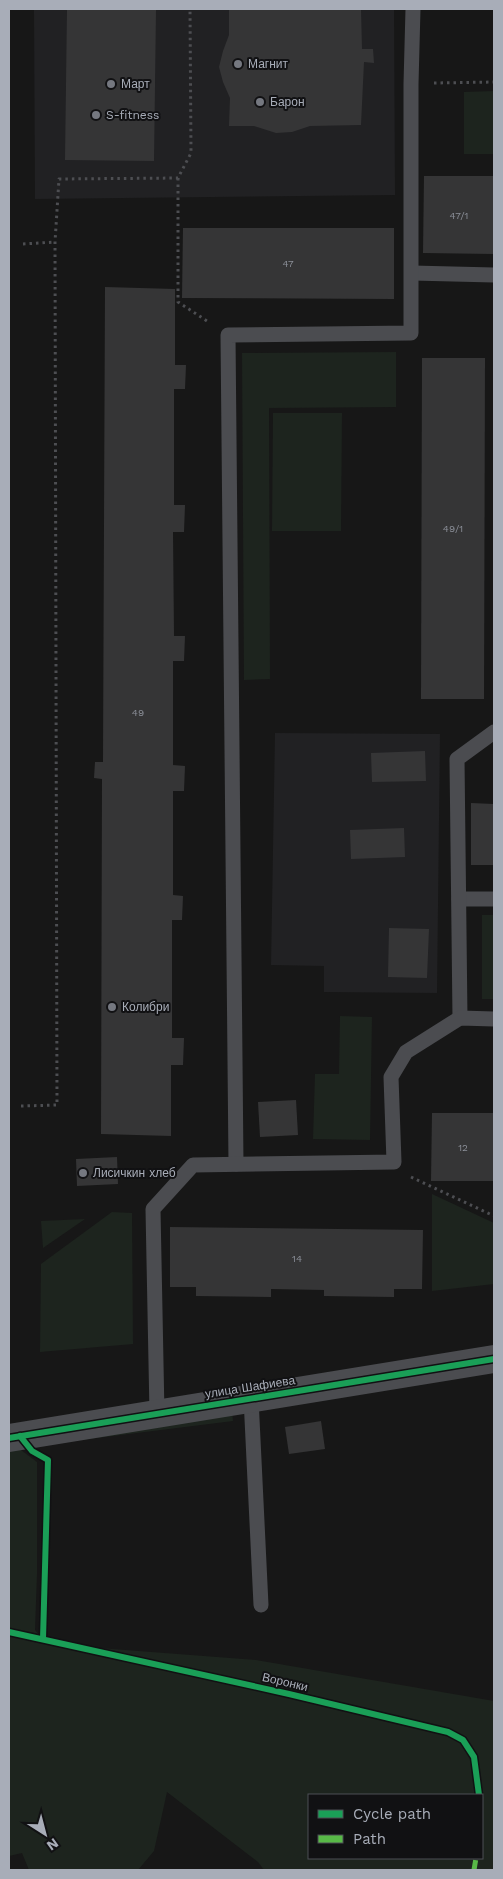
<svg xmlns="http://www.w3.org/2000/svg" width="503" height="1879" font-family="'Work Sans',sans-serif">
<style>
.built{fill:#212123}
.green{fill:#1d241e;fill-rule:evenodd}
.building{fill:#353536}
.lines{fill:none;stroke-linecap:round;stroke-linejoin:round}
.path{stroke:#4d4e52;stroke-width:3;stroke-dasharray:2.5 4;stroke-linecap:butt}
.lane{stroke:#4b4c50;stroke-width:15}
.street{stroke:#4b4c50;stroke-width:28}
.quiet{stroke:#58b947;stroke-width:5;stroke-dasharray:10 5;stroke-linecap:butt}
.cycleway-casing{stroke:#111113;stroke-width:9}
.cycleway{stroke:#1a9f57;stroke-width:6}
.poi-dot{fill:#757880;stroke:#111113;stroke-width:2}
.labels{text-anchor:middle;dominant-baseline:central;stroke-width:4;stroke-linejoin:round;paint-order:stroke}
.number-label{font-size:10px;fill:#8b8f98}
.poi-label{font-size:12px;fill:#a8adb8;stroke:#111113;text-anchor:start}
.street-label{font-size:12px;fill:#a8adb8;stroke:#111113}
</style>
<rect width="100%" height="100%" fill="#171717"/>
<g class="built">
<path d="M34,9h360l1,186 -360,4z"/>
<path d="M275,733l165,1 -3,259 -113,-1v-26l-53,-1z"/>
</g>
<g class="green">
<path d="M494,91v63h-30v-62z"/>
<path d="M396,352v55l-127,1 1,271 -26,1 -2,-327z"/>
<path d="M273,413h69l-1,118h-69z"/>
<rect x="482" y="915" width="12" height="84"/>
<path d="M340,1016l32,1 -2,123 -57,-1 2,-65h24z"/>
<path d="M432,1194l62,29v61l-62,7z"/>
<path d="M112,1212l20,1 1,131 -93,8 1,-88z"/>
<path d="M85,1219l-42,29 -2,-27z"/>
<path d="M232,1411l1,10 -192,24z"/>
<path d="M17,1447l20,15v112l-2,56 12,14 209,16 238,41v169h-230l-6,-8 -91,-70 -13,59 -16,19h-109l-7,-17 -13,3v-404zM309,1795h173v63h-173z"/>
</g>
<g class="building">
<path d="M67,9h89l-2,152 -89,-1z"/>
<path d="M229,9h132l1,40h11l1,14 -10,-1 -3,63 -51,1 -18,6 -16,1 -22,-7h-25l1,-28 -7,-16 -4,-15 4,-16 6,-16z"/>
<path d="M424,176h70v78l-71,-1z"/>
<path d="M183,228h211v71l-212,-1z"/>
<path d="M105,287l70,2v76h11l-1,24h-11v116h11l-1,27h-11l1,104h11l-1,25h-11v104l12,1 -1,25h-11v104l10,1 -1,24h-10v118h12l-1,27h-12v71l-70,-2 1,-355 -8,-1 1,-16h8z"/>
<path d="M422,358h63l-1,341h-63z"/>
<path d="M425,751l1,30 -54,1 -1,-29z"/>
<path d="M471,803l23,1v61h-23z"/>
<path d="M404,828l1,29 -54,2 -1,-29z"/>
<path d="M389,928l40,1 -2,49 -39,-1z"/>
<path d="M296,1100l2,35 -38,2 -2,-35z"/>
<path d="M432,1113h62v68h-63z"/>
<path d="M117,1157l1,27 -41,2 -1,-27z"/>
<path d="M170,1227l253,3 -1,59h-28v8l-70,-1v-6l-53,-1v8l-75,-1v-9h-26z"/>
<path d="M321,1421l4,28 -36,5 -4,-27z"/>
</g>
<g class="lines">
<g class="path">
<path d="M434,83l60,-1"/>
<path d="M178,178v124l32,21"/>
<path d="M23,244l32,-2"/>
<path d="M21,1106l36,-1 -2,-863 4,-63 119,-1 13,-25 -1,-144"/>
<path d="M411,1177l83,39"/>
</g>
<g class="lane">
<path d="M412,273l82,2"/>
<path d="M459,899h35"/>
<path d="M460,1018l-3,-259 37,-27"/>
<path d="M236,1164l-8,-829 183,-2v-249l2,-75"/>
<path d="M251,1398l10,207"/>
<path d="M157,1414l-4,-205 40,-44 201,-3 -3,-85 15,-25 54,-34 34,1"/>
</g>
<path class="street" d="M9,1438l485,-79"/>
<path class="quiet" d="M474,1870l2,-12"/>
<g class="cycleway-casing">
<g id="cycleway">
<path d="M20,1436l12,15 16,9 -5,179"/>
<path d="M9,1438l485,-79"/>
<path d="M9,1632l280,62 159,38 15,8 11,17 5,38"/>
</g>
</g>
<use href="#cycleway" class="cycleway"/>
</g>
<g class="poi-dot">
<circle cx="238" cy="64" r="5"/>
<circle cx="111" cy="84" r="5"/>
<circle cx="260" cy="102" r="5"/>
<circle cx="96" cy="115" r="5"/>
<circle cx="112" cy="1007" r="5"/>
<circle cx="83" cy="1173" r="5"/>
</g>
<g class="labels">
<g class="number-label">
<text x="459" y="215">47/1</text>
<text x="288" y="263">47</text>
<text x="453" y="528">49/1</text>
<text x="138" y="712">49</text>
<text x="463" y="1147">12</text>
<text x="297" y="1258">14</text>
</g>
<g class="poi-label">
<text x="248" y="64">Магнит</text>
<text x="121" y="84">Март</text>
<text x="270" y="102">Барон</text>
<text x="106" y="115">S-fitness</text>
<text x="122" y="1007">Колибри</text>
<text x="93" y="1173">Лисичкин хлеб</text>
</g>
<g class="street-label">
<text transform="translate(250 1387) rotate(-9)">улица Шафиева</text>
<text transform="translate(285 1682) rotate(13)">Воронки</text>
</g>
</g>
<rect width="503" height="1879" fill="none" stroke="#a8adb8" stroke-width="20"/>
<rect x="308" y="1794" width="175" height="65" fill="#111113" stroke="#4d4f55"/>
<rect x="318" y="1810" width="25" height="8" fill="#1a9f57" stroke="#4d4f55"/>
<text x="353" y="1819" font-size="15" fill="#a8adb8">Cycle path</text>
<rect x="318" y="1835" width="25" height="8" fill="#58b947" stroke="#4d4f55"/>
<text x="353" y="1844" font-size="15" fill="#a8adb8">Path</text>
<g transform="translate(45 1834) rotate(144)" stroke="#111113" stroke-width="4" paint-order="stroke">
<path d="M0-4L9 19L0 12L-9 19Z" fill="#a8adb8"/>
<text y="-8" font-size="14" font-weight="bold" text-anchor="middle" fill="#a8adb8">N</text>
</g>
</svg>
